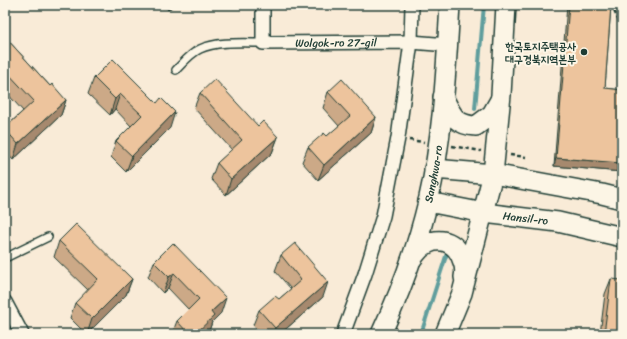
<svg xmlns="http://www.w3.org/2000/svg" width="627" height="339" font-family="Sriracha,'Poor Story',sans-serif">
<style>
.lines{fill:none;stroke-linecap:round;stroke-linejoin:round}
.stream{stroke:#619e9d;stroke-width:4}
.lane-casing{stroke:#1f3d34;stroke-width:10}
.street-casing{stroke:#1f3d34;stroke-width:16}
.secondary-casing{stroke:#1f3d34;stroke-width:22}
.path{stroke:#1f3d34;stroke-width:2.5;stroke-dasharray:4 3;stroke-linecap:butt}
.lane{stroke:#fcf5e5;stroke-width:7}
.street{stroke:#fcf5e5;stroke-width:13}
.secondary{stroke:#fcf5e5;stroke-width:19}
.wall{fill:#cca987;stroke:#1f3d34}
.shaded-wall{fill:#a6896e;stroke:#1f3d34}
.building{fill:#edc49d;stroke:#1f3d34}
.poi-dot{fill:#1f3d34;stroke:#fcf5e5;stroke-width:1.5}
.labels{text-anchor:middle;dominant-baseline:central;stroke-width:4;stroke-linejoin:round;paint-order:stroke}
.street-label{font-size:11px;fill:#1f3d34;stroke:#fcf5e5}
.poi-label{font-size:11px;font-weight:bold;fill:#1f3d34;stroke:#fcf5e5;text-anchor:end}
</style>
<rect width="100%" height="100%" fill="#f9ebd7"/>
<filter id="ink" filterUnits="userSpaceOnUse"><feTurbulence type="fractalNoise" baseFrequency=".025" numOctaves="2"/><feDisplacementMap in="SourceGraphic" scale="8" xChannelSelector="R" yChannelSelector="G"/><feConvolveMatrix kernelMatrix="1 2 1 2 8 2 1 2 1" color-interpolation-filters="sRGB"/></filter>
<g filter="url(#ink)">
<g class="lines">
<g class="stream">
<path d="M475,109l9,-104"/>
<path d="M421,334l26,-81"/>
</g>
<g class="lane-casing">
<g id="lane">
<path d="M176,70c7,-7 15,-17 24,-21 17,-8 44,-6 63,-6"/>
<path d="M5,258l43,-21"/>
</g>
</g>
<g class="street-casing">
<g id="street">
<path id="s1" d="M263,5v38l148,-1 37,3"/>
<path d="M5,302l17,32"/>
<path d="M343,334l22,-60 18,-58 15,-78 13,-96 1,-37"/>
</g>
</g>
<g class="secondary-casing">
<g id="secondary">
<path d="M443,97c9,17 11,28 33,29l16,-12 8,-14"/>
<path d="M434,169l59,5 109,20 20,5"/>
<path id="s2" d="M428,202l56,11 74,9 64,15"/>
<path d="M412,259c2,-3 5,-7 8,-10 16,-15 37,-9 43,13 2,5 2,10 1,15"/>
<path id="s3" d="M381,334c20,-43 36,-86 47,-132 15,-64 18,-131 22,-197"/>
<path d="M445,334l17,-41 31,-119 8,-79 5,-90"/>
</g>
</g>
<g class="path">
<path d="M611,5l11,22"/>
<path d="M409,140l15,2"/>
<path d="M452,146l29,5"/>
<path d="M510,155l16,2"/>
</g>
<use href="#lane" class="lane"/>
<use href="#street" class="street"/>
<use href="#secondary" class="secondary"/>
</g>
<g class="wall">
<path d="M163,5h11l-6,5z"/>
<path d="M567,5h44l-6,83 17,2v82l-68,-6z"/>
<path d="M5,37l45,49 16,14 -5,15 -48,45 -8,-9v-23l18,-17 -18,-20z"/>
<path d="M113,59l57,69 -44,44 -15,-15 5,-16 15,-15 -16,-17 -5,6 -22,-21 6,-16z"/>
<path d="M328,92l48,25 -5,16 -53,47 -16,-18 6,-15 19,-11 12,-10 -16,-18z"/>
<path d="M200,93l78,44 -6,16 -46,42 -15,-16 6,-16 15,-13 -38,-42z"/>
<path d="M59,241l73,38 -6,16 -39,39h-1l-16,-16 5,-15 13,-13 -34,-33z"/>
<path d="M173,243l48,70 -9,9 -3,9 -3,3h-34l5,-13 12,-11 -21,-22 -5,5 -15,-16 6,-15z"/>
<path d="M281,255l42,42 -43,37h-19l-8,-9 6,-15 20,-11 12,-10 -16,-18z"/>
<path d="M611,279l11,55h-22l5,-40z"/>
</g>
<g class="shaded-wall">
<path d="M170,5h4l-6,5z"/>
<path d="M120,94l-5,15 -5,6 5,-16z"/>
<path d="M66,100l-5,15 -48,45 5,-16z"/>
<path d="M175,112l-5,16 -44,44 6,-16z"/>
<path d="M376,117l-5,16 -53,47 6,-15z"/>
<path d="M278,137l-6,16 -46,42 5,-16z"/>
<path d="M556,158l66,5v9l-68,-6z"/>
<path d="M174,273l-6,15 -5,5 6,-16z"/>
<path d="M132,279l-6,16 -39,39 5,-15z"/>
<path d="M328,282l-5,15 -43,37h-8l3,-6z"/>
<path d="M226,298l-5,15 -9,9 -3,9 -3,3h-11l16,-22z"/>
</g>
<g class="building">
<path d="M569,5h42l-6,83 17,2v73l-66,-5z"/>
<path d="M5,37l45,49 2,-2 14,16 -48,44 -13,-15v-1l29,-27 -29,-31z"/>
<path d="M113,59l44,44 4,-5 14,14 -43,44 -16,-15 26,-26 -22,-21 -5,5 -21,-21z"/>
<path d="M215,79l43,47 5,-5 15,16 -47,42 -14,-16 25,-23 -42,-47z"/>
<path d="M342,79l34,38 -52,48 -16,-18 16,-14 3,3 23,-20 -22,-24z"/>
<path d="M76,224l56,55 -40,40 -17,-16 23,-24 -39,-38z"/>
<path d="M173,243l53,55 -15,14 3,4 -19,18h-6l-12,-13 22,-22 -25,-26 -5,4 -15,-15z"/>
<path d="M295,243l33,39 -53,46 -16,-18 16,-14 4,3 22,-19 -20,-25z"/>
<path d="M611,279l11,1v54h-18z"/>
</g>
</g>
<circle class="poi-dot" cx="584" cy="52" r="4"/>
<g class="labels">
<g class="street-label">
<text stroke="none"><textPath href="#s1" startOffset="111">Wolgok-ro 27-gil</textPath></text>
<text stroke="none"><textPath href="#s3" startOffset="169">Sanghwa-ro</textPath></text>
<text stroke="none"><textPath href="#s2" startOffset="99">Hansil-ro</textPath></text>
</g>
<g class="poi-label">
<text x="576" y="46">한국토지주택공사<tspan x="576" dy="13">대구경북지역본부</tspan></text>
</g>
</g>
<rect width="627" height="339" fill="none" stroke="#fcf5e5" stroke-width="20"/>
<rect x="10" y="10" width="607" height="319" fill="none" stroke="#1f3d34" stroke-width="1.5" filter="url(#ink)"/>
</svg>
